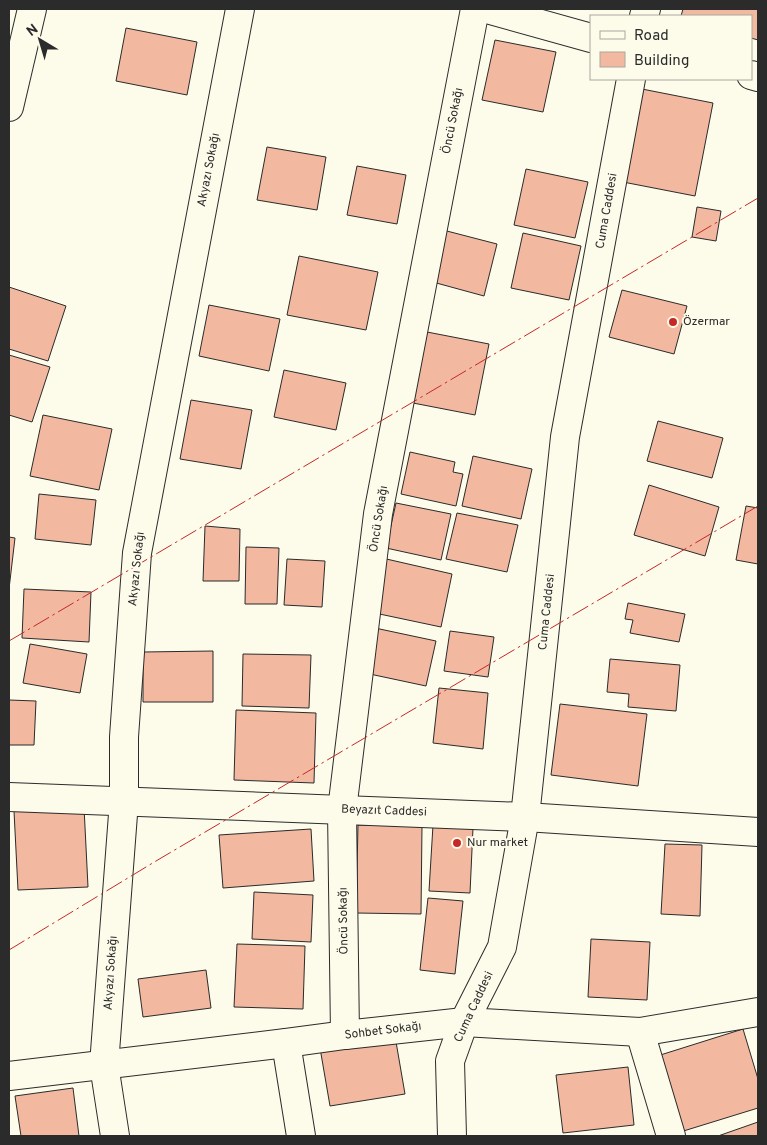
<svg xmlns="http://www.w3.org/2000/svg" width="767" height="1145" font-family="Overpass,sans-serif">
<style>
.building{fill:#f2b8a0;stroke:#2b2b2b}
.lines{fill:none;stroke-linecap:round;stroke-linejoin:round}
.minor-casing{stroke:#2b2b2b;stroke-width:30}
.minor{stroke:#fdfbea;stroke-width:28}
.power{stroke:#c62828;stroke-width:1;stroke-dasharray:18 4 2.5 4;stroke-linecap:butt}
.poi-dot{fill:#c62828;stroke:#fdfbea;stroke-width:2}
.labels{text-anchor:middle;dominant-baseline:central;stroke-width:4;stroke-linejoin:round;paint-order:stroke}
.street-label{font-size:12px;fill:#2b2b2b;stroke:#fdfbea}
.poi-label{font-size:12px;fill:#2b2b2b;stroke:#fdfbea;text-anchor:start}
</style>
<rect width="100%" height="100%" fill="#fdfbea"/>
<g class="building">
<path d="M683,9h75v31l-7,-2v-22h-70z"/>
<path d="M126,28l71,14 -10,53 -71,-14z"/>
<path d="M495,40l61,12 -13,60 -61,-12z"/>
<path d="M642,89l71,14 -18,93 -72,-14z"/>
<path d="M267,147l59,10 -9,53 -60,-10z"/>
<path d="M357,166l49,9 -9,49 -50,-9z"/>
<path d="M526,169l62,13 -13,56 -61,-13z"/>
<path d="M697,207l24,4 -5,30 -24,-4z"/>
<path d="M443,230l54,14 -13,52 -55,-15z"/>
<path d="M523,233l58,13 -12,54 -58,-12z"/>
<path d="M299,256l79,16 -12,58 -79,-15z"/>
<path d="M9,287l57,19 -18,55 -39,-12z"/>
<path d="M622,290l65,16 -13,48 -65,-17z"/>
<path d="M209,305l71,14 -11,52 -70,-15z"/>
<path d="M427,332l62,12 -14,71 -62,-12z"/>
<path d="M9,355l41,12 -18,55 -23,-7z"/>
<path d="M284,370l62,13 -10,47 -62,-13z"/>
<path d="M191,400l61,10 -11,59 -61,-10z"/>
<path d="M43,415l69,14 -13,61 -69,-14z"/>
<path d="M658,421l65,17 -11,40 -65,-17z"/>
<path d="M410,452l45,10 -2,10 10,2 -7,32 -55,-12z"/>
<path d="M473,456l59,13 -11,50 -59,-13z"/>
<path d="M649,485l70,22 -14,49 -71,-21z"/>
<path d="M39,494l57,6 -5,45 -56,-6z"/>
<path d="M396,503l55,11 -10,46 -55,-12z"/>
<path d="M746,506l12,2v56l-22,-4z"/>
<path d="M457,513l61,12 -11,47 -61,-13z"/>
<path d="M205,526l35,3 -1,52h-36z"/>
<path d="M9,537l6,1 -6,51z"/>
<path d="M246,547l33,1 -2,56h-32z"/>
<path d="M382,558l70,16 -11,53 -71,-15z"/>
<path d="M287,559l38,2 -3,46 -38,-2z"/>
<path d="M24,589l67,3 -2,50 -67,-4z"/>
<path d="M628,603l57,11 -6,28 -49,-9 3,-13 -8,-1z"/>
<path d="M375,628l61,13 -10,45 -61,-13z"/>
<path d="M450,631l44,6 -6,40 -44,-6z"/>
<path d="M30,644l57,10 -7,39 -57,-10z"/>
<path d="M213,651v51h-70v-50z"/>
<path d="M243,654l68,1 -2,53 -67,-2z"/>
<path d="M610,659l70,6 -4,46 -48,-4 1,-13 -22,-2z"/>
<path d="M439,688l49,5 -5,56 -50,-6z"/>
<path d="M9,700l27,1 -2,44h-25z"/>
<path d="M560,704l87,10 -9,72 -87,-11z"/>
<path d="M236,710l80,3 -2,70 -80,-3z"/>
<path d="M84,807l4,80 -70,3 -4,-79z"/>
<path d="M358,825l64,1 -1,88 -65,-1z"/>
<path d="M433,825l40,3 -3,65 -41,-2z"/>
<path d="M311,829l3,52 -91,7 -4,-53z"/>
<path d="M665,844l37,1 -2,71 -39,-2z"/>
<path d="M254,892l59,3 -2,47 -59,-3z"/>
<path d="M428,898l35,3 -8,73 -35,-4z"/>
<path d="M591,939l59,3 -3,58 -59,-3z"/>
<path d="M237,944l68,2 -2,63 -69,-2z"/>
<path d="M206,970l5,38 -68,9 -5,-38z"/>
<path d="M743,1029l15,50v29l-81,25 -23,-76z"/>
<path d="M395,1036l10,58 -75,12 -10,-58z"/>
<path d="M628,1067l6,58 -71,8 -7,-58z"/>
<path d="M73,1088l6,48h-58l-6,-40z"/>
<path d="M758,1122v14h-40z"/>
</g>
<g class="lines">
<g class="minor-casing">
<g id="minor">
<path d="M487,9l104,29"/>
<path d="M644,16l2,-7"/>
<path d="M751,75l7,2"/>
<path d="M9,107l23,-98"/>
<path d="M9,797l516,20 233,15"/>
<path d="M640,1032l31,104"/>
<path d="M345,1035l-3,-225 36,-296 97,-505"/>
<path d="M286,1043l15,93"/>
<path d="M9,1076l277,-33 59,-8 119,-13 176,10 118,-20"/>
<path d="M115,1136l-11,-71 20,-264v-64l13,-184 103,-544"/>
<path d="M452,1136l-2,-75 14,-39 38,-75 23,-130 40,-380 66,-358"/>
</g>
</g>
<use href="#minor" class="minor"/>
<g class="power">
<path d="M9,641l749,-443"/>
<path d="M9,950l147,-89 602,-355"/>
</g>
</g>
<g class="poi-dot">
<circle cx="673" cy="322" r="5"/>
<circle cx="457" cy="843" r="5"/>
</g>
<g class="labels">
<g class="street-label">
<text transform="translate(453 121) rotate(-79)">Öncü Sokağı</text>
<text transform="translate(209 170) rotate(-79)">Akyazı Sokağı</text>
<text transform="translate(607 211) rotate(-80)">Cuma Caddesi</text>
<text transform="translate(379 519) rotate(-81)">Öncü Sokağı</text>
<text transform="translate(137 569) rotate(-84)">Akyazı Sokağı</text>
<text transform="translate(547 612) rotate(-84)">Cuma Caddesi</text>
<text transform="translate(384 811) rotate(2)">Beyazıt Caddesi</text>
<text transform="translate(344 921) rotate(-91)">Öncü Sokağı</text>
<text transform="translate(111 973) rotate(-86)">Akyazı Sokağı</text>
<text transform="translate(474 1007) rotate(-65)">Cuma Caddesi</text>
<text transform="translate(383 1031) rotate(-7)">Sohbet Sokağı</text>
</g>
<g class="poi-label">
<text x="683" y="322">Özermar</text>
<text x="467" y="843">Nur market</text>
</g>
</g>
<rect width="767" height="1145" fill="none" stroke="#2b2b2b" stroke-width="20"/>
<rect x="590" y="15" width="162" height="65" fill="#fdfbea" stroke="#a9a89e"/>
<rect x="600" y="31" width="25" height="8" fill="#fdfbea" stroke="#a9a89e"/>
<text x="634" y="40" font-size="15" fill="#2b2b2b">Road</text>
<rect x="600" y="52" width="25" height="15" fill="#f2b8a0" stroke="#a9a89e"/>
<text x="634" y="65" font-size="15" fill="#2b2b2b">Building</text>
<g transform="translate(40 40) rotate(322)" stroke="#fdfbea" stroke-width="4" paint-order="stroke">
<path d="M0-4L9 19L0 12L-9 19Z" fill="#2b2b2b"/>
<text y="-8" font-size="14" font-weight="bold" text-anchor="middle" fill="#2b2b2b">N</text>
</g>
</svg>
